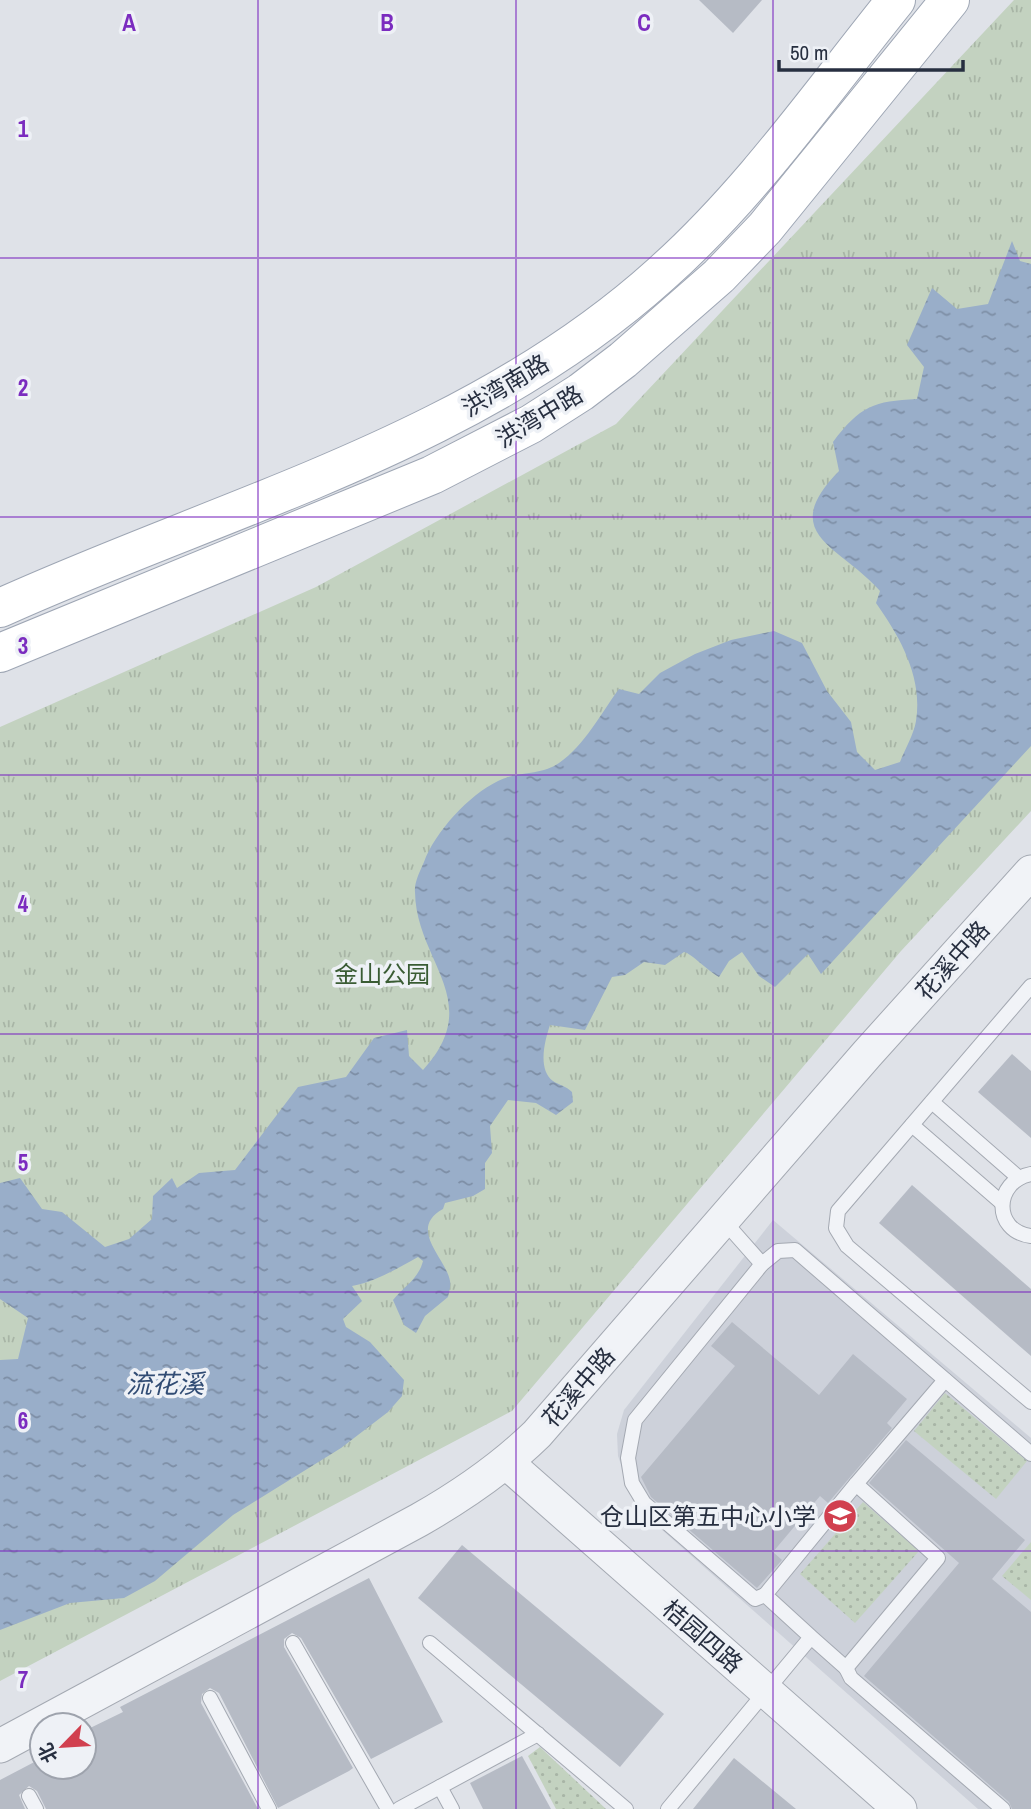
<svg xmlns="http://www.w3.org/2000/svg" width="1031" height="1809" font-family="'Archivo Narrow','Noto Sans SC',sans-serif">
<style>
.built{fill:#cdd1da}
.grass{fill:url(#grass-dots)}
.park{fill:url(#park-tufts)}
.water{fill:url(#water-ripples)}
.building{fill:#b6bbc5}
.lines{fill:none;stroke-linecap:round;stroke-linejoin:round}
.service-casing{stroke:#a4a9b2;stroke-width:16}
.tertiary-casing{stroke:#a4a9b2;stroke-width:35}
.primary-casing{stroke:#9ea6b4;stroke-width:40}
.service{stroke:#f1f3f7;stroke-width:14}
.tertiary{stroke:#f1f3f7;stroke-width:33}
.primary{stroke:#fff;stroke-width:38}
.grid{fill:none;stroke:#7b2cbf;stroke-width:2;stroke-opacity:0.55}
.labels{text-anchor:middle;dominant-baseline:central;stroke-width:7;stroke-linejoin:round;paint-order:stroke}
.street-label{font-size:24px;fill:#272f40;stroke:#eef1f6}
.park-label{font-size:24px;fill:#3a5c34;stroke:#eef1f6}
.poi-label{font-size:24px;fill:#272f40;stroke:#eef1f6;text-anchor:end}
.water-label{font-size:26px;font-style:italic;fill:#314c74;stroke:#eef1f6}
.grid-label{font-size:23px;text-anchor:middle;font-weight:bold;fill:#7b2cbf;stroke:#eef1f6;stroke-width:7;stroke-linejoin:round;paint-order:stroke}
</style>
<defs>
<pattern id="grass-dots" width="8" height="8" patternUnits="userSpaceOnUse" patternTransform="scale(1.75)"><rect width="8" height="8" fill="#c3d2c0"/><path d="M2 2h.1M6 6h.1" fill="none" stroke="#a8b5a6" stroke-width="1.8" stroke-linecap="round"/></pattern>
<pattern id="park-tufts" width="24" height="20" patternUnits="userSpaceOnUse" patternTransform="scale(1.75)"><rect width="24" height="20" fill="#c3d2c0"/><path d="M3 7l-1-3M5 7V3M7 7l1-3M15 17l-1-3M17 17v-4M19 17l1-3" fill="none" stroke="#a8b5a6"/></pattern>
<pattern id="water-ripples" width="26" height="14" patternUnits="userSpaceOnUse" patternTransform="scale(1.75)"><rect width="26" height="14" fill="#99aec9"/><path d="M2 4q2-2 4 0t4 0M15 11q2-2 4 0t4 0" fill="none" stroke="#7d8ea5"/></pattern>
</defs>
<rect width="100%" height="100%" fill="#dfe2e8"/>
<path class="built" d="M773,1220l258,218v371h-53l-317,-280 -23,-26 -12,-24 -8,-23 -1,-22 7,-24z"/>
<g class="grass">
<path d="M945,1393l82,68 -31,38 -82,-68z"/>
<path d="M863,1502l56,49 -64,72 -55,-49z"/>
<path d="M1031,1542v58l-29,-24z"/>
<path d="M540,1747l66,62h-50l-28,-53z"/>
</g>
<path class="park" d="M1014,0h17v811l-130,140 -389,460 -512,270v-954l316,-140 300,-163z"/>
<path class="water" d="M1012,241l8,20 11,3v482l-210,228 -13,-20 -33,33 -16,-11 -17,-24 -13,9 -10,16c-11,-6 -28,-24 -35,-25l-19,13 -21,-3 -19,13 -13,2 -27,53 -35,-5c-5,15 -13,44 3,56 6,4 13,5 19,11l1,10 -17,13 -20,-12 -28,-3 -18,26 2,27 -7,10v26l-12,7 -28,7 -2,6c-36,20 3,49 7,72 1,5 -1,11 -2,16l-23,19 -9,17 -12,-8 -11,-25c11,-14 25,-20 30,-39l-5,-4c-22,12 -41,24 -66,29l10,15 -19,18 3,8 24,15 34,38 -2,16 -14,16 -47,36 -108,67 -78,66 -31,17 -54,5 -70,27v-270l18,-1 10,-41 -28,-19v-116l20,-5 22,31 20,3 43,35 24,-8 23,-20 1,-23 19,-18 5,10 22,-15 36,-3 63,-83 48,-10 28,-39 33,-8 2,26 14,14c63,-69 -7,-108 -8,-178 -1,-9 5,-21 9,-30 11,-30 45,-67 74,-81 18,-10 43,-5 61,-18 26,-18 42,-50 60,-74l20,5 21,-21 35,-19 36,-14 43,-9 28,12 25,48 24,31 6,30 18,18 25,-8c5,-13 14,-28 16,-41 7,-44 -16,-84 -40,-118l4,-12c-39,-45 -104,-56 -41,-120l-6,-29c27,-36 41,-41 84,-43l7,-32 -17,-22 25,-57 25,21 31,-5z"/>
<g class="building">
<path d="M699,0h63l-29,33z"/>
<path d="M1012,1054l19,17v67l-53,-46z"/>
<path d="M912,1185l119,104v67l-152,-133z"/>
<path d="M732,1322l87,73 34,-41 54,45 -20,24 5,5 -64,75 -8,-7 -47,56 9,8 -25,28 -106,-91 -10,-20 94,-111 -24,-20z"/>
<path d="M906,1440l119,100 -33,39 39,33v197h-19l-3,-7 -145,-126 95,-113 -90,-80z"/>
<path d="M462,1545l202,169 -44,53 -202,-169z"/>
<path d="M369,1578l74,144 -72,37 -70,-121 -9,-5 -8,6v8l69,121 -4,3 -71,37 -59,-115 -9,-5 -8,6 -1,9 57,106h-212l-9,-18 -8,-5 -10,9 6,14h-25v-29l42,-22v9h42v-36l39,-19 -3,-5z"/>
<path d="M522,1756l29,53h-68l-13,-26z"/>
<path d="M734,1758l62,51h-103z"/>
</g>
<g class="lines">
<g class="service-casing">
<g id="service">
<path d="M1031,986l-193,225 -2,17 11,18 184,156"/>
<path d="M932,1102l87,76"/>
<path d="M912,1125l90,78"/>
<path d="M1031,1174c-37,7 -39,57 0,62"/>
<path d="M723,1220l39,44"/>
<path d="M856,1484l89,-104"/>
<path d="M765,1595l-10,4 -111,-96 -12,-20 -4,-25 7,-38 127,-156 16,-13 17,-1 236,204"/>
<path d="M293,1643l95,166"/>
<path d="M430,1643l196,166"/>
<path d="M846,1668l5,10 152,131"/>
<path d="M210,1698l59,111"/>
<path d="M440,1787l12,22"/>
<path d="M29,1796l7,13"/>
<path d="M399,1809l139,-75"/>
<path d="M668,1809l143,-172 35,31 92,-110 -82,-74 -91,111 46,42"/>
</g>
</g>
<g class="tertiary-casing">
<g id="tertiary">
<path d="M507,1463l393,346"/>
<path d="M0,1746l419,-226c44,-25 82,-51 118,-86l330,-380 164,-182"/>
</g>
</g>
<g class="primary-casing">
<g id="primary">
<path d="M0,608c225,-102 474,-165 661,-334 90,-80 160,-181 235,-274"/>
<path d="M0,653l432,-178 99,-51 50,-32 42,-32 96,-84 46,-48 185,-228"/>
</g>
</g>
<use href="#service" class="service"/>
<use href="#tertiary" class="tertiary"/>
<use href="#primary" class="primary"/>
</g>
<path class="grid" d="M258,0v1809M516,0v1809M773,0v1809M0,258h1031M0,517h1031M0,775h1031M0,1034h1031M0,1292h1031M0,1551h1031"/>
<defs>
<g id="school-disc" transform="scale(1.75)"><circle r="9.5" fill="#d1404f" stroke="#eef1f6"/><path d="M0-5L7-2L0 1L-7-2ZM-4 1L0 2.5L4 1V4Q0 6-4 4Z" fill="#fff"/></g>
</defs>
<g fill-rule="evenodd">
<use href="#school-disc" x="840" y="1516"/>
</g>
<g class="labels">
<g class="street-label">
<text transform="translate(505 385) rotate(-31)">洪湾南路</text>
<text transform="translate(539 416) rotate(-31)">洪湾中路</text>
<text transform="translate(952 960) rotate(-48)">花溪中路</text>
<text transform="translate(578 1387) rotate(-49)">花溪中路</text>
<text transform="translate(703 1636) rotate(41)">桔园四路</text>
</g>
<g class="park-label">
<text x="382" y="974">金山公园</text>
</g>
<g class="poi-label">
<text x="816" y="1516">仓山区第五中心小学</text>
</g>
<g class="water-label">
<text x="165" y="1383">流花溪</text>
</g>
</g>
<g class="grid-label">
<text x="129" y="31">A</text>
<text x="387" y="31">B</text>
<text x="644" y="31">C</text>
<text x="23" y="137">1</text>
<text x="23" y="396">2</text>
<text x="23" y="654">3</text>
<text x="23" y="912">4</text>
<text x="23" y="1171">5</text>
<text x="23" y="1429">6</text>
<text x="23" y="1688">7</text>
</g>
<g transform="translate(63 1746) rotate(245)"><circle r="33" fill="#eef1f6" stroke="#9ea3ad" stroke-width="2"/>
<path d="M0-5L12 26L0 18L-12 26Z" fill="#d1404f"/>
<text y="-10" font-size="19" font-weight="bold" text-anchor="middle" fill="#272f40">北</text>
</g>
<path d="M779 60v10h184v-10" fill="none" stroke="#272f40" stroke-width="3.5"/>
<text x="790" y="60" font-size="21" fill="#272f40" stroke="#eef1f6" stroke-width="5" paint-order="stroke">50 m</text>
</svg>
